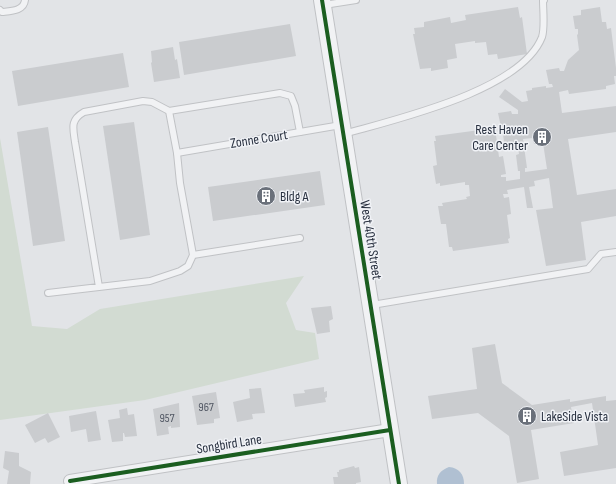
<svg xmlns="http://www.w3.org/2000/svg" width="616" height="484" font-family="'Sofia Sans Condensed',sans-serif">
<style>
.green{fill:#d2dbd2}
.water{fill:#b0c0d2}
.building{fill:#cacccf;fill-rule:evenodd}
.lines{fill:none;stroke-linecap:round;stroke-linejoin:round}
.service-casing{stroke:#c0c2c5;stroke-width:8}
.minor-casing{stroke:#c0c2c5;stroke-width:14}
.tertiary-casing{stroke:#c0c2c5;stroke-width:18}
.service{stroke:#f1f2f4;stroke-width:6}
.minor{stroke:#f1f2f4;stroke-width:12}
.tertiary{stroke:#f1f2f4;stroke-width:16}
.cycleway-casing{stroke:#f0f2f6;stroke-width:6}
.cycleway{stroke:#1b5e20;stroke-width:4}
.labels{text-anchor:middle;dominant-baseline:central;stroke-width:3;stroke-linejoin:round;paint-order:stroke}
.number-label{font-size:12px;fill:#525864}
.poi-label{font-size:14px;fill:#293140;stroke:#f0f2f6;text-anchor:start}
.street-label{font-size:14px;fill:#293140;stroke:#f0f2f6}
</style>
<rect width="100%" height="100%" fill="#e2e4e7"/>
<path class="green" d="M0,138l32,188 35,3 33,-20 204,-33 -18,27 10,27 19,3 4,26 -174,41 -145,20z"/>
<path class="water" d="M449,467c10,1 15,7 15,17h-27c-1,-9 4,-14 12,-17z"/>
<g class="building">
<path d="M518,7l2,11 2,-1 5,37 -29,5 -1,-5 -9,1 -2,-13 -11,1v-2l-20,3 2,14 -10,2 1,8 -17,3v-3l-11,1 -7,-35h2l-1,-6 10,-1v-5l26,-5 1,6 15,-3 -1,-5z"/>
<path d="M600,7l2,15h4l1,7 4,-1 5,40v8h-2l1,8 -9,2v3l-37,5 -1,-4 -9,2 3,21 54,-7v26l-48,7 9,56 39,-6v27l-35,6 5,38 -40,6 -10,-56 17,-2 -4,-30 -15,3 1,5 -6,1 4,21h-6l-3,-21 -17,3 1,4h-5l1,4 5,-1 2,17 -4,1 3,23 -2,1 1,4 -56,8 -1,-4h-3l-3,-23h-5l-3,-18h5l-1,-3 25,-4 -1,-2 4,-1 -1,-11h-4v-3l-25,4v-3l-4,1 -3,-18 4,-1 -3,-24h2l-1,-5 60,-8 4,29 4,-1 3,18 -5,1v2h5v4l14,-2v-8h-2l-2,-16 3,-1 -1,-7 -13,1 -3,-20 -1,-1 -3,-14 13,-2 1,3h6v-4l-19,-13 6,-8 17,13 6,-1 -2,-10 6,-1v-2l14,-2v2l7,-1 -1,-3h-3l-3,-14 13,-2 1,3h4l4,-11 11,-10 -2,-15 1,-1v-5h-3l-2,-13 8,-1v-5zM533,138l1,6 9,-1 4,26 -22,3v-4h2l-4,-29z"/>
<path d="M290,24l6,32 -112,19 -5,-33z"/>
<path d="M173,47l2,13 2,-1 3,19 -26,4 -3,-19 1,-1 -1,-11z"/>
<path d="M123,53l6,34 -111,19 -6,-35z"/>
<path d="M134,122l16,113 -30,5 -17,-114z"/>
<path d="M48,127l17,114 -32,5 -16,-114z"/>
<path d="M320,171l5,34 -112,16 -5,-34z"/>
<path d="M331,306l2,13 -4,2 1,11 -13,2 -6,-26z"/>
<path d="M495,344l7,39 30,22 38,-6v3l36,-6v5l10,-1v68l-52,8 -4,-24 38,-7 -6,-42 -21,4 3,16 -43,7 8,49 -22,4 -8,-47 -31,-23 -46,6 -4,-23 49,-7 -5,-41z"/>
<path d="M324,387v5l3,-1v6l-2,1 1,4 -31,5 -2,-13 12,-1 -1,-3z"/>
<path d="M261,388l4,25 -13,1 1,5 -16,3 -4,-20 17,-4 -1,-9z"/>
<path d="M216,392l4,26 -6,1v4l-17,2 -5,-29z"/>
<path d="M179,403l1,24 -9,1v-2l-3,1 1,7 -12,2 -4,-27z"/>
<path d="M127,408l1,7 6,-1 3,22 -12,1 -1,-4h-1v8l-11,1 -4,-22 12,-2 -1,-8z"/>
<path d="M96,411l5,29 -13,2 -2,-13 -15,3 -2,-16z"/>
<path d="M48,413l12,24 -12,6 -3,-5 -10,5 -10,-18z"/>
<path d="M5,451l14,2v13l12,6 -1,12h-23l2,-13 -6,-3z"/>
<path d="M354,466l1,2 4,-1 2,15 -5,1v1h-22l-1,-7h5l-1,-5h2v-2z"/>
</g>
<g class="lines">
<g class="service-casing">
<g id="service">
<path d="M324,5l32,-5"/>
<path d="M0,10l2,2c9,-1 22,-1 23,-12"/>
<path d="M169,111l111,-18 11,3 4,10 5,26"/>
<path d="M344,134c52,-15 177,-43 198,-97 3,-9 1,-27 1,-37h1"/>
<path d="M177,153l164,-28"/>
<path d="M193,255l107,-17"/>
<path d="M48,293l102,-12 30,-10 8,-5 5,-11 -13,-72 -3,-30 -8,-42 -17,-9 -9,-1 -59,11c-14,8 -11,16 -9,30l24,145"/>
<path d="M372,305l216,-36 13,-15 15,-2"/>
</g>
</g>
<g class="minor-casing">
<path id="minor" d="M70,481l320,-51"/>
</g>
<g class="tertiary-casing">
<path id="tertiary" d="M322,0l77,484"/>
</g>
<use href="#service" class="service"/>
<use href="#minor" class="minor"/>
<use href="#tertiary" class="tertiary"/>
<g class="cycleway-casing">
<g id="cycleway">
<path d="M322,0l77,484"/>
<path d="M70,481l320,-51"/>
</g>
</g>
<use href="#cycleway" class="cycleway"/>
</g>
<defs>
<g id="building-disc" transform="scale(1)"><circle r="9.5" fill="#6a707a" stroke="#f0f2f6"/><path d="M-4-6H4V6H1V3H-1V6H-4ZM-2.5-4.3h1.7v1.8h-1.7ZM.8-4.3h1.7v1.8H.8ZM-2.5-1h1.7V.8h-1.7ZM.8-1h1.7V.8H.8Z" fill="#fff"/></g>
</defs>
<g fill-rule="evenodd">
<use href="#building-disc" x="542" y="137"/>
<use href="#building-disc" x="266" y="196"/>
<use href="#building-disc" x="527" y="416"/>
</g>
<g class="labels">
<g class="number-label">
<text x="206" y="407">967</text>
<text x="167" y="418">957</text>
</g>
<g class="poi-label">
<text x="528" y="129" text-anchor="end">Rest Haven<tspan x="528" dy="16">Care Center</tspan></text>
<text x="280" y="196">Bldg A</text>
<text x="541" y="416">LakeSide Vista</text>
</g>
<g class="street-label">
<text transform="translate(259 139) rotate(-9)">Zonne Court</text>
<text transform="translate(371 240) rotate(81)">West 40th Street</text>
<text transform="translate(229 444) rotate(-9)">Songbird Lane</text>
</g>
</g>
</svg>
